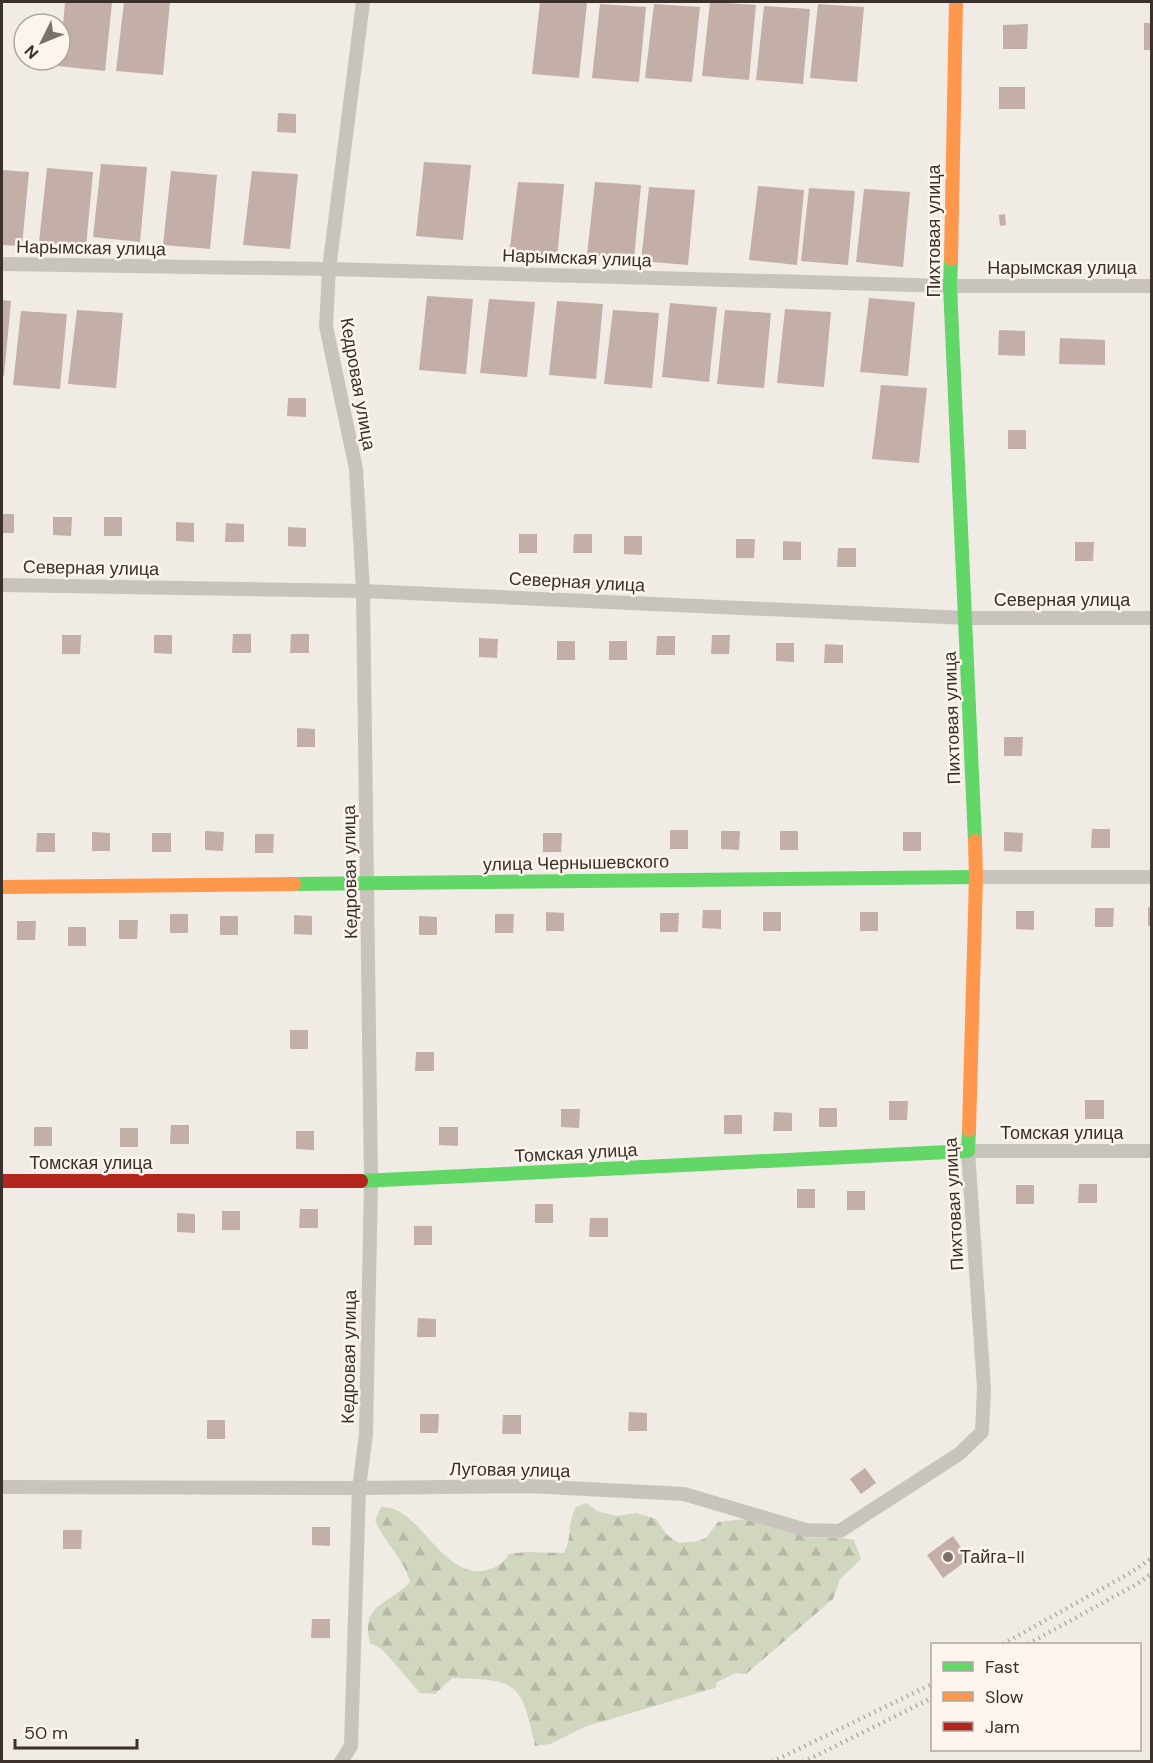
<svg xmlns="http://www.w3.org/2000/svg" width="1153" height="1763" font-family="'DM Sans',sans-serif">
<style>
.forest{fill:url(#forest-firs)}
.building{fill:#c3afa7}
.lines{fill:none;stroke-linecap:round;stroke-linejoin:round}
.street{stroke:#c9c3be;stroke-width:14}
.fast{stroke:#63d668;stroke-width:14}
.slow{stroke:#ff974d;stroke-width:14}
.jam{stroke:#b3261e;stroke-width:14}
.rail{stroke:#b1aca8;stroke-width:4.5;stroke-dasharray:1.5 4.5;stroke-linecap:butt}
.poi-dot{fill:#7a716c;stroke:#fbf5ee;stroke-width:2}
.labels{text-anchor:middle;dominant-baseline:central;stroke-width:5;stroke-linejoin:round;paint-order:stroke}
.street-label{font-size:18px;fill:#3b302b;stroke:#fbf5ee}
.poi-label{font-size:18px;fill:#3b302b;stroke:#fbf5ee;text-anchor:start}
</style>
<defs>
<pattern id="forest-firs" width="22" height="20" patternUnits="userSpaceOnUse" patternTransform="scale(1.5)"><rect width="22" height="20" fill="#d1d6bf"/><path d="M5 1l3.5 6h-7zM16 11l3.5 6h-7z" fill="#b4b8a4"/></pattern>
</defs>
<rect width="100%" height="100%" fill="#f0ebe5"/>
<path class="forest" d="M587,1503l10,8 19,5 20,-3 20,6 11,16 12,8 19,-2 8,-3 12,-16 28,-3 45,14 21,5h31l11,2 7,19 -21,20 -7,20 -87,75 -10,-1 -19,9 -2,6 -131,39 -34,17 -15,2c-14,-65 -17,-66 -83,-68l-17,16 -15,-1 -38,-44 -12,-6c-10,-40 19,-38 40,-61 -6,-24 -26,-39 -35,-62l6,-13c38,-3 62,75 106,63 11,-3 15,-6 22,-16l17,-2 38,1c9,-17 2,-27 12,-46z"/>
<g class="building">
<path d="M65,2h47l-7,69 -47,-5v-6h2z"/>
<path d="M124,2h46l-7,73 -47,-4z"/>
<path d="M540,2l47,1 -8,75 -47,-4z"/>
<path d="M710,2l46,3 -7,75 -47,-4z"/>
<path d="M600,4l46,3 -7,75 -47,-4z"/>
<path d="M654,4l46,3 -8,75 -47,-4z"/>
<path d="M818,4l46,3 -7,75 -47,-4z"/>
<path d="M764,6l46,3 -7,75 -47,-4z"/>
<rect x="1144" y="23" width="8" height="27"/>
<path d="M1028,24l-1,25h-24v-24z"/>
<rect x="999" y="87" width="26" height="22"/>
<path d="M278,113l18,1v19l-19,-1z"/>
<path d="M424,162l47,3 -8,75 -47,-4z"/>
<path d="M101,164l46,3 -7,75 -47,-5z"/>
<path d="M47,168l46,4 -7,75 -47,-5z"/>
<path d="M2,170l27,2 -7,74 -20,-1z"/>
<path d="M171,171l46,4 -7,74 -47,-4z"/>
<path d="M252,171l46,3 -8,75 -47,-4z"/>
<path d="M518,182l46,2 -7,75 -48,-4z"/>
<path d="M595,182l46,3 -7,74 -47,-4z"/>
<path d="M758,186l46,4 -7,75 -48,-5z"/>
<path d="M649,187l46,3 -7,75 -47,-4z"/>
<path d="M809,188l46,3 -7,74 -47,-4z"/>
<path d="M864,189l46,3 -7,75 -47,-5z"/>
<path d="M1005,214l1,11 -6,1 -1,-11z"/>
<path d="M427,296l46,3 -7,75 -47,-4z"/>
<path d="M869,298l46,4 -7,74 -48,-4z"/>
<path d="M489,299l46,3 -8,75 -47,-4z"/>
<path d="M2,300l9,1 -7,75h-2z"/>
<path d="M557,301l46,3 -7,75 -47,-4z"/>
<path d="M670,303l47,4 -8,75 -47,-5z"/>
<path d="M785,309l46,3 -7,75 -47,-4z"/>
<path d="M77,310l46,3 -7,75 -48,-4z"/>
<path d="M613,310l46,3 -7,75 -48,-4z"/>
<path d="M725,310l46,3 -7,75 -47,-4z"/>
<path d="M21,311l46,3 -7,75 -47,-4z"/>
<path d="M999,330l26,1v25l-27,-1z"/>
<path d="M1060,338l45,2v25l-46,-1z"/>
<path d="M881,385l46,3 -8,75 -47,-4z"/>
<path d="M288,398h18v19l-19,-1z"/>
<rect x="1008" y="430" width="18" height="19"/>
<rect x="2" y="514" width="12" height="19"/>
<path d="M53,517h19l-1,19 -18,-1z"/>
<rect x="104" y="517" width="18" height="19"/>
<path d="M176,522l18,1v19l-18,-1z"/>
<path d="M226,523l18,1v18h-19z"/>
<path d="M288,527l18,1v19l-18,-1z"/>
<rect x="519" y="534" width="18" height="19"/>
<path d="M574,534h18v19h-19z"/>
<path d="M624,536h18v19l-18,-1z"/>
<path d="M736,539h19l-1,19h-18z"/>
<path d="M783,541l18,1v18h-18z"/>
<path d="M1075,542h19l-1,19h-18z"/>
<path d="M838,548h18v19h-19z"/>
<path d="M233,634h18v19h-19z"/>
<path d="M291,634h18v19h-19z"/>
<path d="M62,635h19l-1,19h-18z"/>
<path d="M154,635h18v19l-18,-1z"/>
<path d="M712,635h18l-1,19h-18z"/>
<path d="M657,636h18v19h-19z"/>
<path d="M479,638l19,1 -1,19 -18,-1z"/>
<rect x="557" y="641" width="18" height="19"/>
<rect x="609" y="641" width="18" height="19"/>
<path d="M776,643h18v19l-18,-1z"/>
<path d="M825,644l18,1v18h-19z"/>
<path d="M297,728l18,1v18h-18z"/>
<path d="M1004,737h19l-1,19h-18z"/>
<path d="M1092,829h18v19h-19z"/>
<rect x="670" y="830" width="18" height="19"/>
<path d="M205,831l19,1 -1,19 -18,-1z"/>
<path d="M721,831h19l-1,19 -18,-1z"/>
<rect x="780" y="831" width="18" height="19"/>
<path d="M92,832l18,1v18h-18z"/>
<rect x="903" y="832" width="18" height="19"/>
<path d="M1004,832l19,1 -1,19 -18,-1z"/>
<path d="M37,833h18v19h-19z"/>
<rect x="152" y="833" width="19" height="19"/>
<path d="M543,833h19l-1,19h-18z"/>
<path d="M255,834h19l-1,19h-18z"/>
<path d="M1148,907l4,1v18h-4z"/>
<path d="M1095,908h19l-1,19h-18z"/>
<path d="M703,910h18v19l-19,-1z"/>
<path d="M1016,911h18v19l-18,-1z"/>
<path d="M546,912l18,1v18h-18z"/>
<rect x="763" y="912" width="18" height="19"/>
<rect x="860" y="912" width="18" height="19"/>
<path d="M660,913h19l-1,19h-18z"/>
<rect x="170" y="914" width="18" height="19"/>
<path d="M495,914h19l-1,19h-18z"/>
<path d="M294,915l18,1v19l-18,-1z"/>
<rect x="220" y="916" width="18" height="19"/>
<path d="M419,916l18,1v18h-18z"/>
<path d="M119,920h19l-1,19h-18z"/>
<path d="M17,921h19l-1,19h-18z"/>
<rect x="68" y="927" width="18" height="19"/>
<rect x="290" y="1030" width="18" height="19"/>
<path d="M416,1052h18v19h-19z"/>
<rect x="1085" y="1100" width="19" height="19"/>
<path d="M889,1101h19l-1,19h-18z"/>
<rect x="819" y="1108" width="18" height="19"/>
<path d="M561,1109h19l-1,19 -18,-1z"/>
<path d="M774,1112l18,1v18h-19z"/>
<rect x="724" y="1115" width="18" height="19"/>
<path d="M171,1125h18v19h-19z"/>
<rect x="34" y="1127" width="18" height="19"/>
<path d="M439,1127h19v19l-19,-1z"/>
<rect x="120" y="1128" width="18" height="19"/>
<path d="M296,1131h18v19l-18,-1z"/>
<path d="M1079,1184h18v19h-19z"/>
<rect x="1016" y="1185" width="18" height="19"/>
<rect x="797" y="1189" width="18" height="19"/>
<rect x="847" y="1191" width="18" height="19"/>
<rect x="535" y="1204" width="18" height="19"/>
<path d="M300,1209h18v19h-19z"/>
<rect x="222" y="1211" width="18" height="19"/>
<path d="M177,1213l18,1v19l-18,-1z"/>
<path d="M590,1218h18v19h-19z"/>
<rect x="414" y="1226" width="18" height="19"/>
<path d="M418,1318l18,1v18h-19z"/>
<path d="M629,1412l18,1v18h-19z"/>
<path d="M420,1414h19l-1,19h-18z"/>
<path d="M503,1415h18v19h-19z"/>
<rect x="207" y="1420" width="18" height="19"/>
<path d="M865,1468l11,15 -15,11 -11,-15z"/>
<path d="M312,1527h18v19l-18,-1z"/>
<path d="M63,1530h19l-1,19h-18z"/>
<path d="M953,1536l16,23 -26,19 -16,-23z"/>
<path d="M312,1619h18v19h-19z"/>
</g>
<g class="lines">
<g class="street">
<path d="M2,264l327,5 621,17h202"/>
<path d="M2,585l361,6 603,27h186"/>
<path d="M976,877h176"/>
<path d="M2,1487l357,1 169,-2 156,8 122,36 34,1 119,-77 23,-22 2,-43 -16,-238h184"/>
<path d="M341,1762l10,-16 8,-258 7,-54 5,-253 -8,-590 -7,-122 -30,-143 3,-57 34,-267"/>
</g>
<g class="fast">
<path d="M951,259l-1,27 25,555"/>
<path d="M294,884l682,-7"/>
<path d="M361,1181l607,-30 1,-21"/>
</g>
<g class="slow">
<path d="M951,259l5,-257"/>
<path d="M2,887l292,-3"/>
<path d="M969,1130l7,-253 -1,-36"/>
</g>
<path class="jam" d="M2,1181h359"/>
<g class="rail">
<path d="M1003,1644l127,-71 22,-15"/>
<path d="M1028,1644l109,-60 15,-11"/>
<path d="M772,1762l160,-78"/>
<path d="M803,1762l129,-64"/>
</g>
</g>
<circle class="poi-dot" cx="948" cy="1557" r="6"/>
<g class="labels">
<g class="street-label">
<text transform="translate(934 231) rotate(-90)">Пихтовая улица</text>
<text transform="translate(91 248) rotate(1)">Нарымская улица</text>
<text transform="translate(577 258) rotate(2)">Нарымская улица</text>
<text x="1062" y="268">Нарымская улица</text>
<text transform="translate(358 384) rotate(80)">Кедровая улица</text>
<text transform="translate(91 568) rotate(1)">Северная улица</text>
<text transform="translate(577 582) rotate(3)">Северная улица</text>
<text x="1062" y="600">Северная улица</text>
<text transform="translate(952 718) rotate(-92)">Пихтовая улица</text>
<text transform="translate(576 863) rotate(-1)">улица Чернышевского</text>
<text transform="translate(350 872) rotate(-91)">Кедровая улица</text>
<text x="1062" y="1133">Томская улица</text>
<text transform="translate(576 1153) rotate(-3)">Томская улица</text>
<text x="91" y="1163">Томская улица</text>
<text transform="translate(954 1204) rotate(-93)">Пихтовая улица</text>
<text transform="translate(349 1357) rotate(-89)">Кедровая улица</text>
<text transform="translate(510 1470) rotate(1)">Луговая улица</text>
</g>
<g class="poi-label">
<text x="960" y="1557">Тайга-II</text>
</g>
</g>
<rect width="1153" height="1763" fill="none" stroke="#3b302b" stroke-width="6"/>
<rect x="931" y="1643" width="210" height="108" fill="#fbf5ee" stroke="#aea6a0" stroke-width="1.5"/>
<rect x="943" y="1662" width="30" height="9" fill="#63d668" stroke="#aea6a0" stroke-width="1.5"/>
<text x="985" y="1673" font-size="18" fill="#3b302b">Fast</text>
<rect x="943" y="1692" width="30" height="9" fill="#ff974d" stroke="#aea6a0" stroke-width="1.5"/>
<text x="985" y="1703" font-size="18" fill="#3b302b">Slow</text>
<rect x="943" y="1722" width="30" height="9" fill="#b3261e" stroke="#aea6a0" stroke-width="1.5"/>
<text x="985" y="1733" font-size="18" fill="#3b302b">Jam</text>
<g transform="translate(42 42) rotate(227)"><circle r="28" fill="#fbf5ee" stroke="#aea6a0" stroke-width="1.5"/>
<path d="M0-4.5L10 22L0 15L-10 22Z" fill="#7a716c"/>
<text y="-9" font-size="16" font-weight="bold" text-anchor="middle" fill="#3b302b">N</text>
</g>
<path d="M15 1739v9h122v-9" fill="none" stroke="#3b302b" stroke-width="3"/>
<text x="24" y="1739" font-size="18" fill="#3b302b" stroke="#fbf5ee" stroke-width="4.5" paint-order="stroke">50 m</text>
</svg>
